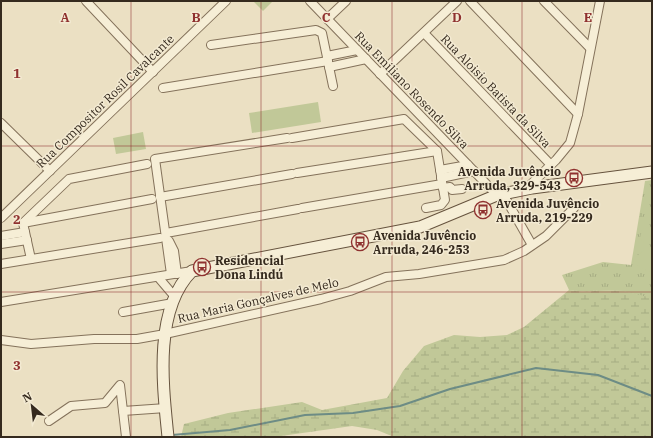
<svg xmlns="http://www.w3.org/2000/svg" width="653" height="438" font-family="'IBM Plex Serif',serif">
<style>
.grass{fill:url(#grass-tufts)}
.wetland{fill:url(#wetland-marsh)}
.pitch{fill:#c1c898}
.lines{fill:none;stroke-linecap:round;stroke-linejoin:round}
.stream{stroke:#6d8c85;stroke-width:2}
.street-casing{stroke:#84725b;stroke-width:10}
.secondary-casing{stroke:#66533e;stroke-width:13}
.street{stroke:#f6eed6;stroke-width:8}
.secondary{stroke:#f6eed6;stroke-width:11}
.grid{fill:none;stroke:#8f312f;stroke-width:1;stroke-opacity:0.55}
.labels{text-anchor:middle;dominant-baseline:central;stroke-width:3;stroke-linejoin:round;paint-order:stroke}
.street-label{font-size:12px;fill:#352a1e;stroke:#f3ead2}
.poi-label{font-size:12px;font-weight:bold;fill:#352a1e;stroke:#f3ead2;text-anchor:start}
.grid-label{font-size:13px;text-anchor:middle;font-weight:bold;fill:#8f312f;stroke:#f3ead2;stroke-width:3;stroke-linejoin:round;paint-order:stroke}
</style>
<defs>
<pattern id="grass-tufts" width="24" height="20" patternUnits="userSpaceOnUse"><rect width="24" height="20" fill="#c1c898"/><path d="M3 7l-1-3M5 7V3M7 7l1-3M15 17l-1-3M17 17v-4M19 17l1-3" fill="none" stroke="#a6ac83"/></pattern>
<pattern id="wetland-marsh" width="20" height="14" patternUnits="userSpaceOnUse"><rect width="20" height="14" fill="#c1c898"/><path d="M1 5h8M5 5V1M11 12h8M15 12V8" fill="none" stroke="#a6ac83"/></pattern>
</defs>
<rect width="100%" height="100%" fill="#ebe0c3"/>
<path class="grass" d="M652,180v119l-29,-8 -25,-1 -11,2 -18,-2 -7,-15 41,-13 28,3 14,-84z"/>
<path class="wetland" d="M569,290l18,2 11,-2 26,1 28,7v139h-258l-17,-7 -25,-4 -78,11h-93l3,-13 44,-11 74,-11 20,8 65,-12 16,-27 21,-25 30,-11 26,2 27,-2 17,-8z"/>
<g class="pitch">
<path d="M253,1h20l-10,10z"/>
<path d="M318,102l3,20 -69,11 -3,-20z"/>
<path d="M143,132l3,17 -30,5 -3,-16z"/>
<path d="M647,227l5,1v16h-7l-5,-6 2,-8z"/>
<path d="M645,250h7v22c-16,-3 -24,-13 -7,-22z"/>
</g>
<g class="lines">
<path class="stream" d="M172,435l58,-5 75,-15 48,-2 47,-7 50,-17 86,-21 62,7 54,21"/>
<g class="street-casing">
<g id="street">
<path d="M86,1l67,71"/>
<path d="M310,1l187,194"/>
<path d="M470,1l108,113"/>
<path d="M544,1l46,47"/>
<path d="M327,19l19,-18"/>
<path d="M424,33l127,132"/>
<path d="M211,45l105,-15 6,3 11,53"/>
<path d="M327,56l30,-6"/>
<path d="M329,67l37,-8"/>
<path d="M380,74l77,-73"/>
<path d="M163,88l165,-27"/>
<path d="M1,123l49,48"/>
<path d="M292,138l112,-19 33,32 8,49 -4,5 -15,3"/>
<path d="M440,170l28,-5"/>
<path d="M297,173l140,-22"/>
<path d="M441,178l33,-7"/>
<path d="M443,188l7,-1 2,3 10,-1"/>
<path d="M526,189l30,-29 14,-17 8,-29 22,-113"/>
<path d="M503,194l29,51"/>
<path d="M160,197l132,-23"/>
<path d="M302,208l140,-24"/>
<path d="M1,218l225,-217"/>
<path d="M23,223l129,-24"/>
<path d="M166,233l132,-24"/>
<path d="M1,236l24,-4"/>
<path d="M169,241l5,10 3,23"/>
<path d="M1,244l26,-4"/>
<path d="M31,259l-8,-36 46,-44 78,-15"/>
<path d="M1,264l159,-26"/>
<path d="M171,274l-16,-115 132,-21"/>
<path d="M158,277l17,20"/>
<path d="M1,302l191,-31"/>
<path d="M123,312l50,-9"/>
<path d="M1,340l30,4 63,-5h43l28,-5 156,-35 29,-8 36,-14 33,-3 85,-14 20,-9 22,-15 28,-28"/>
<path d="M49,421l22,-15 34,-3 15,-18 3,26"/>
<path d="M126,437l-3,-26 43,-3"/>
</g>
</g>
<g class="secondary-casing">
<path id="secondary" d="M168,437c-5,-50 -15,-127 24,-166l228,-44 77,-32 35,-7 120,-16"/>
</g>
<use href="#street" class="street"/>
<use href="#secondary" class="secondary"/>
</g>
<path class="grid" d="M131,1v436M261,1v436M392,1v436M522,1v436M1,146h651M1,292h651"/>
<defs>
<g id="bus-ring" transform="scale(0.9)"><circle r="9.5" fill="#f3ead2" stroke="#8f312f" stroke-width="1.5"/><path d="M-5-6H5V4H4V6H2V4H-2V6H-4V4H-5ZM-3.5-4V0h7V-4ZM-3.5 1.2v1.5H-2V1.2ZM2 1.2v1.5H3.5V1.2Z" fill="#8f312f"/></g>
</defs>
<g fill-rule="evenodd">
<use href="#bus-ring" x="574" y="178"/>
<use href="#bus-ring" x="483" y="210"/>
<use href="#bus-ring" x="360" y="242"/>
<use href="#bus-ring" x="202" y="267"/>
</g>
<g class="labels">
<g class="street-label">
<text transform="translate(412 90) rotate(46)">Rua Emiliano Rosendo Silva</text>
<text transform="translate(496 91) rotate(46)">Rua Aloisio Batista da Silva</text>
<text transform="translate(105 101) rotate(-44)">Rua Compositor Rosil Cavalcante</text>
<text transform="translate(258 300) rotate(-13)">Rua Maria Gonçalves de Melo</text>
</g>
<g class="poi-label">
<text x="561" y="171" text-anchor="end">Avenida Juvêncio<tspan x="561" dy="14">Arruda, 329-543</tspan></text>
<text x="496" y="203">Avenida Juvêncio<tspan x="496" dy="14">Arruda, 219-229</tspan></text>
<text x="373" y="235">Avenida Juvêncio<tspan x="373" dy="14">Arruda, 246-253</tspan></text>
<text x="215" y="260">Residencial<tspan x="215" dy="14">Dona Lindú</tspan></text>
</g>
</g>
<g class="grid-label">
<text x="65" y="22">A</text>
<text x="196" y="22">B</text>
<text x="326" y="22">C</text>
<text x="457" y="22">D</text>
<text x="588" y="22">E</text>
<text x="17" y="78">1</text>
<text x="17" y="224">2</text>
<text x="17" y="370">3</text>
</g>
<rect width="653" height="438" fill="none" stroke="#352a1e" stroke-width="4"/>
<g transform="translate(32 406) rotate(332)" stroke="#f3ead2" stroke-width="3" paint-order="stroke">
<path d="M0-3L7 15L0 10L-7 15Z" fill="#352a1e"/>
<text y="-6" font-size="11" font-weight="bold" text-anchor="middle" fill="#352a1e">N</text>
</g>
</svg>
